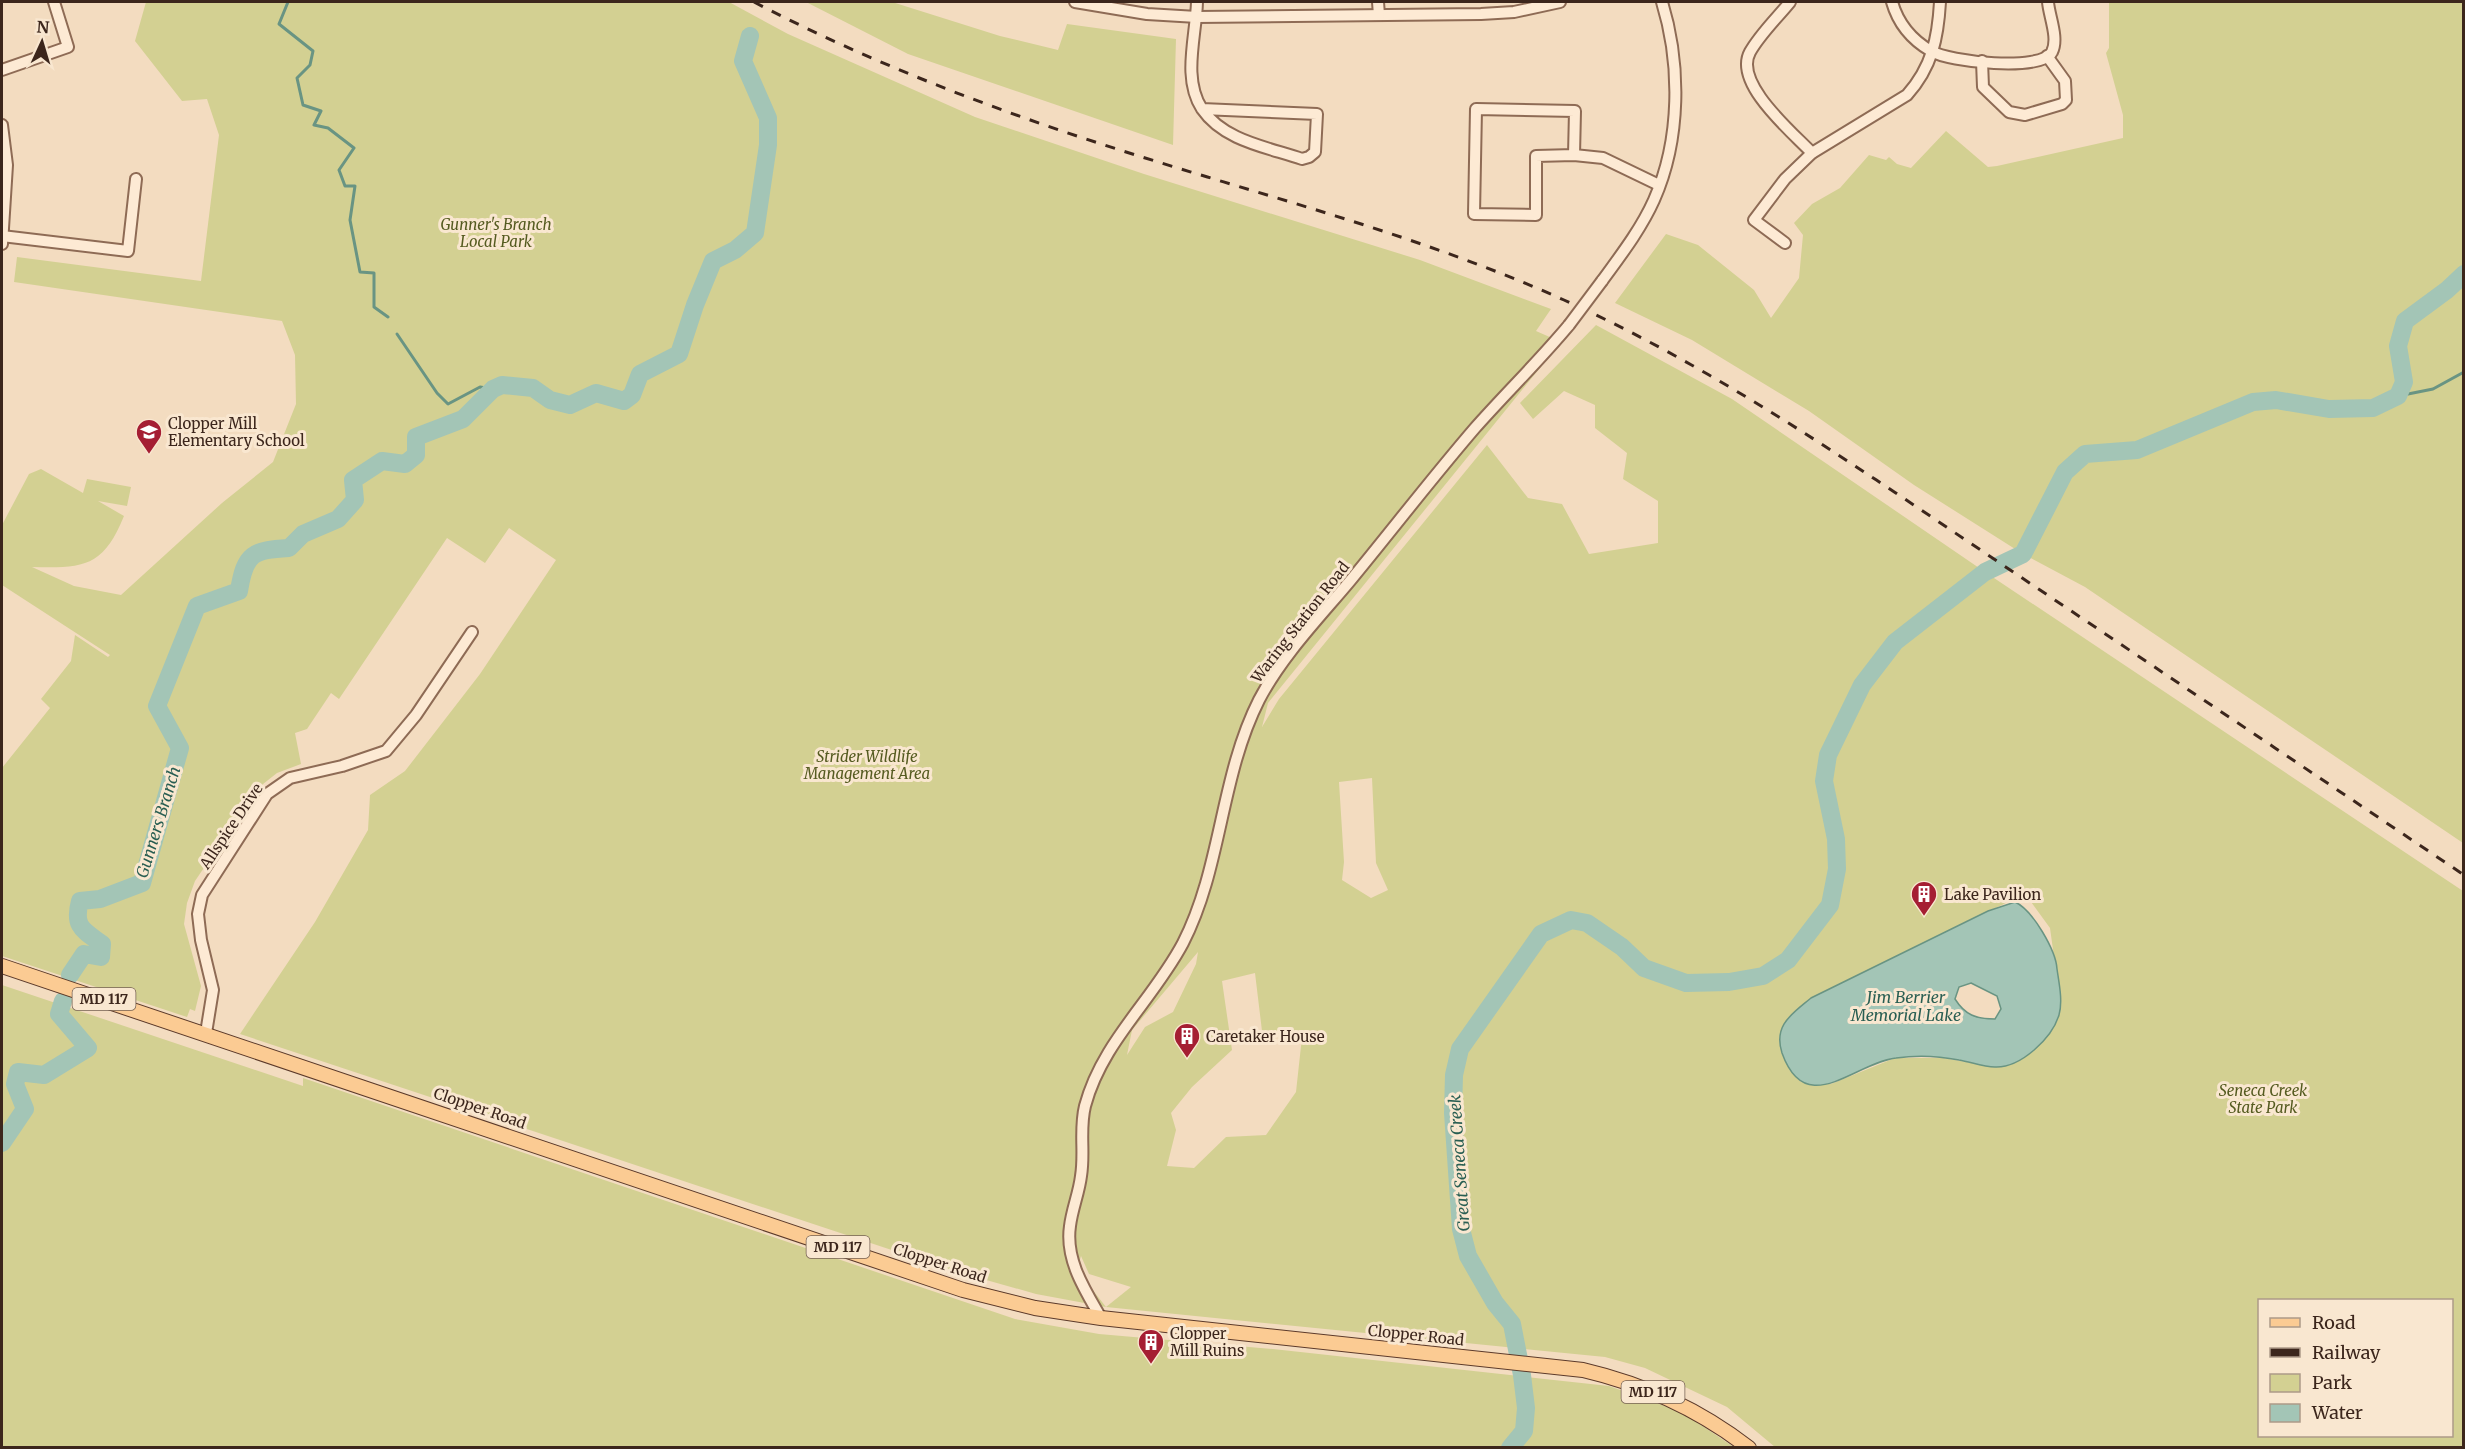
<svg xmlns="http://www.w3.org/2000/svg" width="2465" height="1449" font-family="Merriweather,serif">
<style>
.green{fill:#d3d092;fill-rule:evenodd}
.water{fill:#a3c5b6;stroke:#699483;stroke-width:1.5;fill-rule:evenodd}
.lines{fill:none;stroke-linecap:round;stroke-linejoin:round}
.stream{stroke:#699483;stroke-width:3}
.river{stroke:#a3c5b6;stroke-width:18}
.minor-casing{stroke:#8e6b55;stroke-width:14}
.major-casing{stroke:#5c3a2a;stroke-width:16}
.minor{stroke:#fdead4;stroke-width:10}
.major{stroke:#fbcb93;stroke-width:14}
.rail{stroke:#3c261c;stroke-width:3;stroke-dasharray:10 10;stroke-linecap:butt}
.minor-bridge-casing{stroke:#8e6b55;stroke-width:14;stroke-linecap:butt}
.minor-bridge{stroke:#fdead4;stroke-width:10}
.labels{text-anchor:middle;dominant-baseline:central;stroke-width:6;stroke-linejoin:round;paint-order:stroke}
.shield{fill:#f9e7d0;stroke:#756052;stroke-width:1.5}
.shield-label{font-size:14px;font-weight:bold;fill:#3c261c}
.park-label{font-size:15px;font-style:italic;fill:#555b20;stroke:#f9e7d0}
.poi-label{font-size:15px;fill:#3c261c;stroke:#f9e7d0;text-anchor:start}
.street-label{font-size:15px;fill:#3c261c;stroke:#f9e7d0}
.water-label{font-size:16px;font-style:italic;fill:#295e52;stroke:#f9e7d0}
</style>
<rect width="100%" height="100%" fill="#f3dcc0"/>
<g class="green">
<path d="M146,2h583l59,32 187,83 169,57 276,86 131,49 -15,22 25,11 -293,361 -6,24 17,-28 208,-254 41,53 34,6 27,50 69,-11v-42l-35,-22 4,-26 -32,-25v-23l-31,-14 -31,28 -13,-16 76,-78 136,74 253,173 478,319v556h-688l-48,-40 -82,-39 -40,-11 -499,-50 -70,-13 -78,-22 -718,-238 75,-112 53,-92 2,-35 35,-24 75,-97 76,-114 -47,-32 -24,35 -38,-25 -108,161 -8,-6 -24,36 -12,4 6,31 -24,9 -19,15 -63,93 -8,22 -3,21 17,62 -6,25 -5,-2 -3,8 -185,-61v-188l48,-60 -9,-9 30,-38 4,-26 33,22 2,-2 -108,-70v-60l27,-51 12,-5 42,24 4,-14 44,8 -4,19 -29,-5 26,15c-21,52 -41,52 -92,51l42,19 47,9 101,-92 51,-41 23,-58 -1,-49 -13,-34 -268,-39 3,-25 184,24 18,-146 -12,-36 -25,2 -47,-60zM1372,778l4,85 12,27 -17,8 -29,-18 2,-18 -5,-80zM2021,888l29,40 9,65v21l-11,21 -14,13 -24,16 -14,3 -53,-9h-48l-64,26 -31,-2 161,-158 43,-20zM1198,952l-2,12 -23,48 -28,15 -18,28 5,-25zM1255,973l7,58 40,6 -6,55 -30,43 -40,2 -32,31 -27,-2 9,-36 -5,-17 21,-26 40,-37 -10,-69zM1081,1256l8,18 42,13 -25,20 -29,-37zM2260,1300h192v136h-192z"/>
<path d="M806,2h86l108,34 58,14 9,-26 109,15 -3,106 -265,-91z"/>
<path d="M2109,2h354v841l-378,-256 -62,-33 -109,-69 -105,-74 -117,-71 -77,-37 51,-69 32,11 56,45 17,28 28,-40 4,-43 -9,-12 18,-19 28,-16 29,-33 17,5 3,-3 8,7 14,4 35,-37 42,36 9,-1 126,-28v-23l-17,-62 3,-5z"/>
<path d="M2,985l301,101v-8l712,241 84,15 174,15 336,37 62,22 24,13 39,26h-1732z"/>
</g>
<path class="water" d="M2015,902c18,8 41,49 42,67 2,14 6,32 2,46 -7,23 -38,53 -64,52 -12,0 -24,-5 -36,-7 -20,-4 -43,-5 -63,-2 -42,5 -90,62 -114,-5 -9,-28 10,-39 29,-55l177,-87zM1971,983l26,13 4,13 -6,10c-19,0 -30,-4 -40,-20l4,-12z"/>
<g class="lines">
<g class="stream">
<path d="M288,2l-9,22 34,27 -3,14 -13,13 6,27 18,6 -7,14 14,3 26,20 -15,22 6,16h10l-5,34 10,52 14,1v34l14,10"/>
<path d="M397,334l40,59 11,11 32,-17 13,2"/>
<path d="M2398,396l35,-7 31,-17"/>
</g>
<g class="river">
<path d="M70,975l14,-21 17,3 1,-13c-19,-14 -29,-17 -22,-43l20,-2 42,-16 38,-135 -23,-42 40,-100 42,-15c6,-38 14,-41 50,-43l14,-14 35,-15 17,-19 -2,-20 29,-19 23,3 11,-9v-18l47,-18 30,-30 9,-4 31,3 17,12 20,5 26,-12 28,8 8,-6 8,-21 39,-20 16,-49 18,-44 22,-11 20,-17 13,-88v-27l-25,-57 7,-25"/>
<path d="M2,1143l23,-34 -10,-25 3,-12 26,3 44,-27 -29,-34 4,-13"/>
<path d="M1510,1448l14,-17 2,-23 -4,-33 -10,-51 -17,-21 -27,-47 -7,-27 -8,-116 1,-38 6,-26 81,-115 30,-14 16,3 35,24 22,21 42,15 43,-1 34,-6 25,-16 42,-55 7,-36 -1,-30 -12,-58 4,-26 34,-70 33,-43 90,-70 38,-18 42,-82 20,-18 52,-4 116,-48 23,-2 53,9 44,-1 25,-12 6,-14 -6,-36 7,-25 42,-31 17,-16"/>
</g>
<g class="minor-casing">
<g id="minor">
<path d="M1075,2l72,12 50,3 284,-3 33,-2 46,-10"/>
<path d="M1197,2c-1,35 -15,76 5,107l115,5 -2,38 -6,5 -7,2c-35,-12 -78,-18 -100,-50"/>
<path d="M1378,2l1,13"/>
<path d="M1790,2c-13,16 -30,32 -40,50 -17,31 42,80 62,101"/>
<path d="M1892,2c6,21 20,38 39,49 18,11 110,21 121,1 7,-14 -3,-36 -4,-50"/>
<path d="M1982,61l1,26 26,25 16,3 37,-11 4,-4 -1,-19 -18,-25"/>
<path d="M2,70l66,-23 -14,-45"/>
<path d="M2,125l5,40 -5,79"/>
<path d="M1574,155l-38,1v59l-62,-1 2,-105 99,2 -1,44 29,3 56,27"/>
<path d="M2,236l126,15 8,-72"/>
<path d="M1785,243l-31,-23 31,-41 27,-26 95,-58c25,-28 31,-57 33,-93"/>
<path d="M1602,281c19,-26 39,-52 52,-81 27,-61 27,-136 8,-198"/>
<path d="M206,1033l7,-43 -12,-50 -3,-26 4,-19 65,-101 23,-16 52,-12 44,-15 30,-36 56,-83"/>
<path d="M1101,1318c-16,-28 -36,-58 -31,-92 2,-17 9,-33 11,-50 4,-24 -2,-46 4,-70 17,-64 68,-106 98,-163 39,-76 37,-166 76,-243 23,-44 60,-82 91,-119 42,-51 82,-103 125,-153 31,-35 64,-67 94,-103"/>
</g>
</g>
<g class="major-casing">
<path id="major" d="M2,966l961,324 72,18 66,10 482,52c60,14 117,40 166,78"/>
</g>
<use href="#minor" class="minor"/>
<use href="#major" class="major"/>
<path class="rail" d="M754,2c117,61 243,109 369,149 148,47 299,85 441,149 151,68 287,163 424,255 159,107 317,213 476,320"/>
<g class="minor-bridge-casing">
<path id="minor-bridge" d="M1569,325l33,-44"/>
</g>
<use href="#minor-bridge" class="minor-bridge"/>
</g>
<defs>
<g id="school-pin" transform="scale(1.35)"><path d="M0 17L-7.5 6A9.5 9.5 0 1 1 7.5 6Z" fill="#a51e33" stroke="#f9e7d0"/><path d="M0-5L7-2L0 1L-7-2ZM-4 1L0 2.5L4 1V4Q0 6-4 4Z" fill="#fff"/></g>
<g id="building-pin" transform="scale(1.35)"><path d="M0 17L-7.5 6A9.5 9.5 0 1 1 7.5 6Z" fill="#a51e33" stroke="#f9e7d0"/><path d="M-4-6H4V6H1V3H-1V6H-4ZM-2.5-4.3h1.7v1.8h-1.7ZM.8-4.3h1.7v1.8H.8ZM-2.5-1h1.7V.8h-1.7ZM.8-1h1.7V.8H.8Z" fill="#fff"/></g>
</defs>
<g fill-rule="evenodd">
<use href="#school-pin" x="149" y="432"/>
<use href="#building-pin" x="1924" y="894"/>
<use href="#building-pin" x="1187" y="1036"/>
<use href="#building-pin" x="1151" y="1342"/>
</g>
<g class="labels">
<g class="shield">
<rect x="72.5" y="988" width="63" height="22" rx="4.5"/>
<rect x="806.5" y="1236" width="63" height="22" rx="4.5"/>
<rect x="1621.5" y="1381" width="63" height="22" rx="4.5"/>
</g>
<g class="shield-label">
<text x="104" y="999">MD 117</text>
<text x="838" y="1247">MD 117</text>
<text x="1653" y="1392">MD 117</text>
</g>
<g class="park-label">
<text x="496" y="224">Gunner's Branch<tspan x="496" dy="17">Local Park</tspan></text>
<text x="867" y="756">Strider Wildlife<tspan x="867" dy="17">Management Area</tspan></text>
<text x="2263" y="1090">Seneca Creek<tspan x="2263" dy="17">State Park</tspan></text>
</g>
<g class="poi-label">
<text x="168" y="423">Clopper Mill<tspan x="168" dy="17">Elementary School</tspan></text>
<text x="1944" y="894">Lake Pavilion</text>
<text x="1206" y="1036">Caretaker House</text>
<text x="1170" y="1333">Clopper<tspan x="1170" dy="17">Mill Ruins</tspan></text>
</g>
<g class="street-label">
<text transform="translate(1300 622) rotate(-52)">Waring Station Road</text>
<text transform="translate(231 826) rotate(-56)">Allspice Drive</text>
<text transform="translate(480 1108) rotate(19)">Clopper Road</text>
<text transform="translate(940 1263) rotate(18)">Clopper Road</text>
<text transform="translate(1416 1335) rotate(6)">Clopper Road</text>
</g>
<g class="water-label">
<text transform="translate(158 822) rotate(-73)">Gunners Branch</text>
<text x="1906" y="997">Jim Berrier<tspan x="1906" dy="18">Memorial Lake</tspan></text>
<text transform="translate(1459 1163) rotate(-94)">Great Seneca Creek</text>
</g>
</g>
<rect width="2465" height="1449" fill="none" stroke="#3c261c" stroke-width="6"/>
<rect x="2258" y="1299" width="195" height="138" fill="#f9e7d0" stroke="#ad9a88" stroke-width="1.5"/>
<rect x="2270" y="1318" width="30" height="9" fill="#fbcb93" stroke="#ad9a88" stroke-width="1.5"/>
<text x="2312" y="1329" font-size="18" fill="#3c261c">Road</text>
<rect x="2270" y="1348" width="30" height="9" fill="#3c261c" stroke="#ad9a88" stroke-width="1.5"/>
<text x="2312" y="1359" font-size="18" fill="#3c261c">Railway</text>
<rect x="2270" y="1374" width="30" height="18" fill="#d3d092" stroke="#ad9a88" stroke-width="1.5"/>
<text x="2312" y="1389" font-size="18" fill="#3c261c">Park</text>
<rect x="2270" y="1404" width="30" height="18" fill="#a3c5b6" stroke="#ad9a88" stroke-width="1.5"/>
<text x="2312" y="1419" font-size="18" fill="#3c261c">Water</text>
<g transform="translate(42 42) rotate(4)" stroke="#f9e7d0" stroke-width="4.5" paint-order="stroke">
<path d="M0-4.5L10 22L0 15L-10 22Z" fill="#3c261c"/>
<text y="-9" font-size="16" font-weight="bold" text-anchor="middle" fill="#3c261c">N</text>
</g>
</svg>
